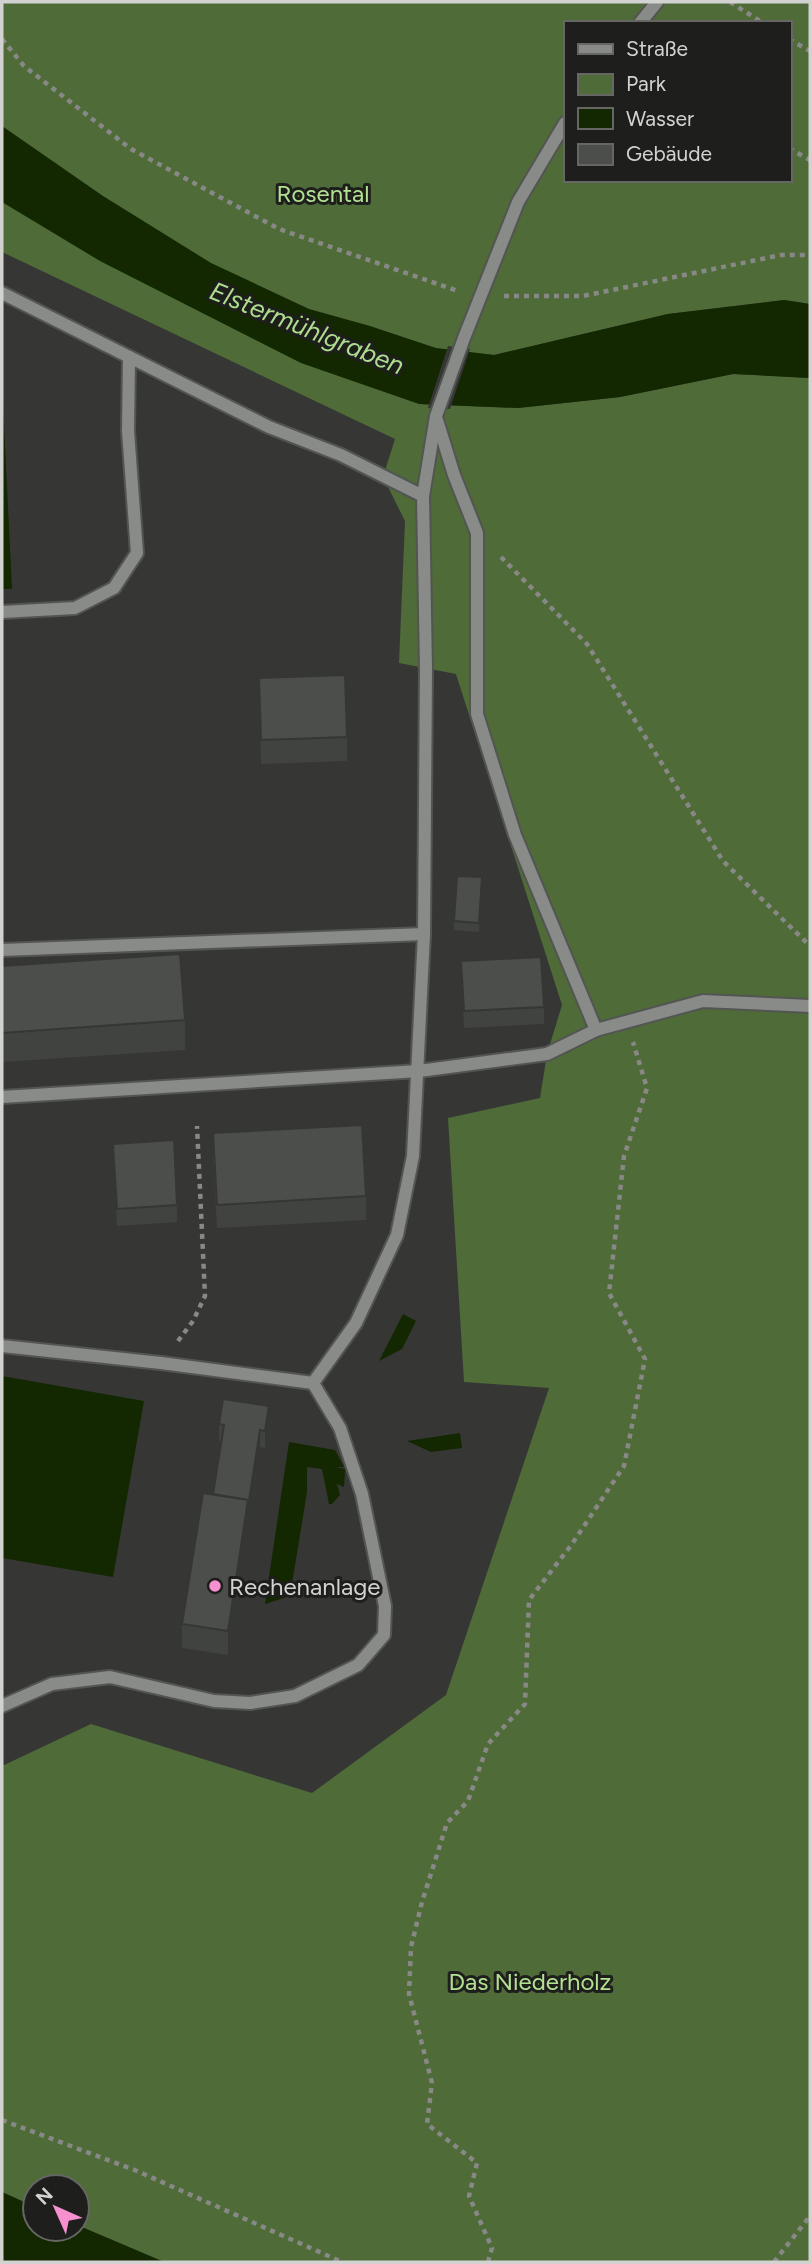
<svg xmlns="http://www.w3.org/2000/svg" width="812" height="2264" font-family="Figtree,sans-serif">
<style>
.green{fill:#4e6b38;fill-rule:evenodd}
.water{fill:#132701}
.pier{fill:#363735}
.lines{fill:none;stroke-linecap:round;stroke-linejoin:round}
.minor-casing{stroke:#535552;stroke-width:16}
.path{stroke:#888987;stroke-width:4.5;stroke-dasharray:5 5;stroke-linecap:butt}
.minor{stroke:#898b88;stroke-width:12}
.wall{fill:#414340}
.shaded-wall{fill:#353734}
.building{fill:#4c4e4b;stroke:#353734;stroke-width:2}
.poi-dot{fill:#f690cf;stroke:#1e1e1d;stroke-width:2.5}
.labels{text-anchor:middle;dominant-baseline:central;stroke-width:6;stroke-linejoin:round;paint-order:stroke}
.park-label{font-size:24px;fill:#b3e192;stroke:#1e1e1d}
.poi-label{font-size:24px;fill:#d2d3d1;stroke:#1e1e1d;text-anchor:start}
.water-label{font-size:26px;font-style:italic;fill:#aedc8e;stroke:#1e1e1d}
</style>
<rect width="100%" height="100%" fill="#363735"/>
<path class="green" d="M2,2h808v302l-26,-4 -116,14 -174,41 -58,-6 -17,55 99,4 102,-11 113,-23 77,4v1884h-646l-87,-37v-38h-42v20l-33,-15v-426l89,-42 221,69 134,-98 103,-307 -85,-6 -16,-264 92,-20 7,-44 15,-49 -106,-331 -57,-11 6,-142 -22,-44 12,-38 -393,-187zM565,23h224v157h-224z"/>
<g class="water">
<path d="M2,126l101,70 108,67 98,46 61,17 66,22 58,7 174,-41 116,-14 26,4v74l-77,-4 -113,23 -102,11 -99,-4 -118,-41 -201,-102 -98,-59z"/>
<path d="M2,383l10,206h-10z"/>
<path d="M403,1314l13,7 -14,28 -23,12z"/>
<path d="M2,1376l142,25 -31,176 -111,-19z"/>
<path d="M460,1433l2,15 -31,4 -24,-11z"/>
<path d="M289,1442l46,8 9,17h-8l9,2 -1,18 -7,-3 3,11 -8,9h-3l-7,-35 -15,-2v25l-17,104 -25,8z"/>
<path d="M2,2192l33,15v22h42v-4l87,37h-162z"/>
</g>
<path class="pier" d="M448,346l22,3 -20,60 -22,-1z"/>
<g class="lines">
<g class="minor-casing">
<g id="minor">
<path d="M640,23l17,-21"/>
<path d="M2,293l267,134 72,28 82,41"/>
<path d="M437,420l17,55 23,58v181l38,121 81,195"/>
<path d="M2,612l73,-4 39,-20 23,-35 -9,-122 1,-74"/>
<path d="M2,950l422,-16"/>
<path d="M2,1097l417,-26 128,-17 49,-24 107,-29 107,5"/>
<path d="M2,1346l159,17 152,20"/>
<path d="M2,1706l50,-22 58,-7 104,24 36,2 45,-7 63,-31 26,-30 1,-29 -23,-112 -22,-66 -27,-45 43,-60 41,-88 16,-79 11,-222 2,-265 -3,-173 13,-80 28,-78 54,-136 47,-79"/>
</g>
</g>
<g class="path">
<path d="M730,2l33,21"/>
<path d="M2,39l22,27 107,83 148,80 179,62"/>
<path d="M789,39l21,12"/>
<path d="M789,148l21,12"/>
<path d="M504,296h79l198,-41h29"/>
<path d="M501,557l86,87 136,217 87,85"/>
<path d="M178,1341l15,-20 12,-25 -8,-170"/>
<path d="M2,2120l135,51 205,91"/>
<path d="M488,2262l4,-14 -23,-52 8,-33 -50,-39 5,-41 -23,-89 2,-47 11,-45 25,-79 21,-22 20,-57 37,-40 4,-104 43,-56 52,-78 21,-107 -36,-66 15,-137 23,-68 -14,-46"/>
<path d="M774,2262l36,-46"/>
</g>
<use href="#minor" class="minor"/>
</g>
<g class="wall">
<path d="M259,678l88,59v24l-86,3z"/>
<path d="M482,886l-3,46 -25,-2v-9z"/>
<path d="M461,961l83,46v17l-80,4z"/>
<path d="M2,966l183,54v30l-183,12z"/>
<path d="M213,1133l153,63v24l-149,8 -4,-71z"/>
<path d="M113,1144l64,61v17l-60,4z"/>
<path d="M269,1423l-4,25 -5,-1 -32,208 -46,-7v-24l31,-130 8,-53h-2v-17z"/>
</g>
<g class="shaded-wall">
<path d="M269,1406v17l-4,25v-17z"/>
<path d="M260,1430v17l-32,208v-24z"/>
</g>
<g class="building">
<path d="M345,675l2,62 -86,3 -2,-62z"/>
<path d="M457,876l25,1 -3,46 -25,-2z"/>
<path d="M180,954l5,66 -183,13v-67z"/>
<path d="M541,957l3,50 -80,4 -3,-50z"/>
<path d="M362,1125l4,71 -149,9 -4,-72z"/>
<path d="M174,1140l3,65 -60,4 -4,-65z"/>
<path d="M223,1399l46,7 -4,25 -5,-1 -12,77v-7l-35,-6 11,-69 -5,-1z"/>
<path d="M203,1493l45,7 -20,131 -46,-7z"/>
</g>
<circle class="poi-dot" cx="215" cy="1586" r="7"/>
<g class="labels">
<g class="park-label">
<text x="323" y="193">Rosental</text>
<text x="530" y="1981">Das Niederholz</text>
</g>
<g class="poi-label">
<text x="229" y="1586">Rechenanlage</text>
</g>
<g class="water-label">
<text transform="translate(307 328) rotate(22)">Elstermühlgraben</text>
</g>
</g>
<rect width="812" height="2264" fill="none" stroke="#d2d3d1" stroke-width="7"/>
<rect x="564" y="21" width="228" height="161" fill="#1e1e1d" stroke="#666665" stroke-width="2"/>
<rect x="578" y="44" width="35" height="10" fill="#898b88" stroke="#666665" stroke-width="2"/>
<text x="626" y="56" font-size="21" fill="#d2d3d1">Straße</text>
<rect x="578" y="74" width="35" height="21" fill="#4e6b38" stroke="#666665" stroke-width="2"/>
<text x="626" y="91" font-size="21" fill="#d2d3d1">Park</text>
<rect x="578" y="108" width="35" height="21" fill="#132701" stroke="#666665" stroke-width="2"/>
<text x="626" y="126" font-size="21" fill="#d2d3d1">Wasser</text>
<rect x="578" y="144" width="35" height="21" fill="#4c4e4b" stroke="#666665" stroke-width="2"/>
<text x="626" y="161" font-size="21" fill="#d2d3d1">Gebäude</text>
<g transform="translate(56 2208) rotate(315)"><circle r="33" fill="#1e1e1d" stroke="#666665" stroke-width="2"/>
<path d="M0-5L12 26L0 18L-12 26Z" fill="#f690cf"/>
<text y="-10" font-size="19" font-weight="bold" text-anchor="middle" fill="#d2d3d1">N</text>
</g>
</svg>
